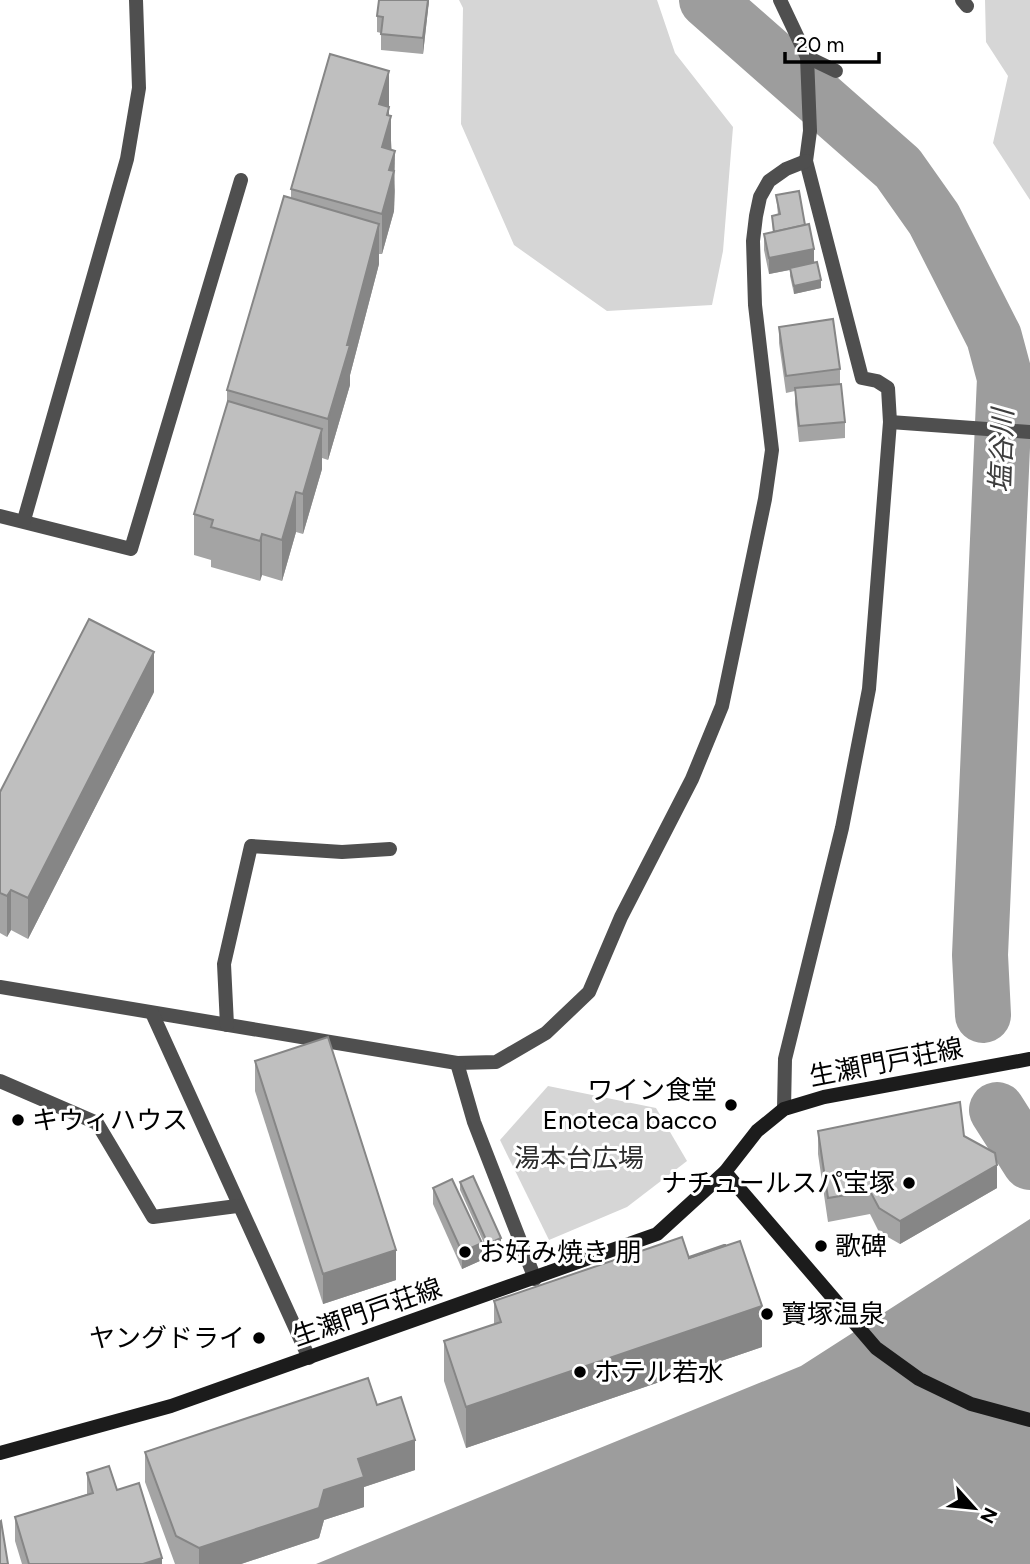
<svg xmlns="http://www.w3.org/2000/svg" width="1030" height="1564" font-family="Figtree,'Noto Sans JP',sans-serif">
<style>
.green{fill:#d6d6d6}
.water{fill:#9d9d9d}
.lines{fill:none;stroke-linecap:round;stroke-linejoin:round}
.river{stroke:#9d9d9d;stroke-width:56}
.street{stroke:#4f4f4f;stroke-width:14}
.secondary{stroke:#1c1c1c;stroke-width:14}
.wall{fill:#a4a4a4}
.shaded-wall{fill:#868686}
.building{fill:#bfbfbf;stroke:#868686;stroke-width:2}
.poi-dot{fill:#000;stroke:#fff;stroke-width:2.5}
.labels{text-anchor:middle;dominant-baseline:central;stroke-width:6;stroke-linejoin:round;paint-order:stroke}
.street-label{font-size:26px;fill:#000;stroke:#fff}
.poi-label{font-size:26px;fill:#000;stroke:#fff;text-anchor:start}
.park-label{font-size:26px;fill:#2d2d2d;stroke:#fff}
.water-label{font-size:28px;font-style:italic;fill:#3e3e3e;stroke:#fff}
</style>
<rect width="100%" height="100%" fill="#fff"/>
<g class="green">
<path d="M459,0h198l18,53 58,74 -10,124 -11,54 -105,6 -93,-66 -53,-121 2,-116z"/>
<path d="M985,0h45v200l-37,-57 15,-67 -22,-34z"/>
<path d="M548,1086l108,22 31,53 -60,46 -78,33 -49,-100z"/>
</g>
<path class="water" d="M1030,1219v345h-714l485,-198z"/>
<g class="lines">
<g class="river">
<path d="M707,0l191,168 36,51 60,118 11,41 -25,577 3,60"/>
<path d="M997,1110l33,52"/>
</g>
<g class="street">
<path d="M780,0l27,57 3,74 -4,30 56,217 15,3 11,7 2,34 -21,267 -27,139 -57,231 -1,50"/>
<path d="M962,0l5,6"/>
<path d="M807,57l29,14"/>
<path d="M890,422l140,10"/>
<path d="M0,516l131,33 110,-369"/>
<path d="M24,520l103,-361 12,-71 -3,-88"/>
<path d="M0,987l457,76 39,-1 50,-29 43,-41 32,-75 71,-138 30,-73 43,-207 7,-49 -17,-145 -2,-64 3,-25 4,-19 9,-16 17,-12 20,-8"/>
<path d="M152,1013l157,345"/>
<path d="M227,1025l-3,-61 27,-118 91,6 48,-3"/>
<path d="M457,1063l17,59 61,157"/>
<path d="M0,1081l97,42 56,94 84,-11"/>
</g>
<g class="secondary">
<path d="M725,1172l151,176 43,31 52,25 59,16"/>
<path d="M0,1453l171,-47 486,-172 68,-62 32,-41 27,-22 40,-12 206,-38"/>
</g>
</g>
<g class="wall">
<path d="M429,0l-6,54 -42,-4v-17l-4,-1v-16z"/>
<path d="M389,71v44l6,76 -1,20 -12,43h-3v10l-29,111v10l-22,75 -6,-2v11l-19,65 -7,-2 -14,49 -20,-6 -2,6 -49,-14v-7l-17,-5v-41l33,-110v-14l64,-192v-9z"/>
<path d="M776,195l29,30 16,63 -27,6 -4,-18v-6l-21,4 -5,-24v-16l9,-2 -1,-16 6,-1z"/>
<path d="M779,327l61,42v15l5,38v16l-46,4 -4,-38v-13l-9,2 -7,-50z"/>
<path d="M154,692l-126,247 -17,-9 -4,7 -7,-4v-141z"/>
<path d="M255,1061l141,219 -73,24 -68,-213z"/>
<path d="M818,1131l146,5 33,52 -97,56 -21,-12 -9,-18 -42,8 -10,-68z"/>
<path d="M460,1182l41,64 -13,6 -28,-62z"/>
<path d="M433,1188l49,72 -20,9 -29,-65z"/>
<path d="M689,1257l73,90 -296,101 -22,-67v-40l50,-17v-23z"/>
<path d="M377,1405l38,65 -51,17v20l-40,13 -5,18 -78,26h-66l-30,-82v-30z"/>
<path d="M87,1473l30,17 45,74h-140l-7,-23v-24l72,-23z"/>
</g>
<g class="shaded-wall">
<path d="M428,0h1v1l-6,53v-16z"/>
<path d="M389,71v54l2,-9v40l-9,-9 -3,-43z"/>
<path d="M395,151l-1,60 -12,43v-40l7,-44z"/>
<path d="M379,224v40l-29,111v10l-22,75v-41z"/>
<path d="M814,249v16l-45,9v-16z"/>
<path d="M821,280v8l-27,6v-8z"/>
<path d="M322,429v40l-19,65v-40z"/>
<path d="M296,492v40l-14,49v-41z"/>
<path d="M262,534v41l-2,6v-40z"/>
<path d="M154,652v40l-126,247v-41z"/>
<path d="M11,890v40l-4,7v-41z"/>
<path d="M997,1165v23l-97,56v-23z"/>
<path d="M501,1238v8l-13,6v-8z"/>
<path d="M482,1243v17l-20,9v-17z"/>
<path d="M396,1250v30l-73,24v-30z"/>
<path d="M762,1306v41l-296,101v-41z"/>
<path d="M415,1440v30l-51,17v20l-40,13 -5,18 -78,26h-42v-16l125,-58 34,-31z"/>
<path d="M162,1558v6h-19z"/>
</g>
<g class="building">
<path d="M379,0h49l-5,38 -42,-4 2,-17 -6,-1z"/>
<path d="M330,54l59,17 -10,33 10,3 -2,8 4,1 -9,31 13,4 -6,19 5,1 -12,43 -91,-25z"/>
<path d="M799,191l6,34 -31,7 -2,-16 8,-2 -4,-19z"/>
<path d="M284,196l95,28 -32,121h3l-22,74 -101,-29z"/>
<path d="M809,224l5,25 -45,9 -5,-24z"/>
<path d="M817,262l4,18 -27,6 -4,-18z"/>
<path d="M833,319l7,50 -54,7 -7,-49z"/>
<path d="M841,384l4,38 -46,4 -4,-38z"/>
<path d="M228,401l94,28 -19,65 -7,-2 -14,48 -20,-6 -2,7 -49,-14 2,-7 -19,-6z"/>
<path d="M89,619l65,33 -126,246 -17,-8 -4,6 -7,-3v-101z"/>
<path d="M328,1037l68,213 -73,24 -68,-213z"/>
<path d="M960,1102l4,34 31,17 2,12 -97,56 -21,-13 -9,-17 -42,7 -10,-67z"/>
<path d="M473,1176l28,62 -13,6 -28,-62z"/>
<path d="M452,1179l30,64 -20,9 -29,-64z"/>
<path d="M682,1237l7,21 51,-17 22,65 -296,101 -22,-66 57,-19 -7,-21z"/>
<path d="M724,1245h2l-37,13v-1z"/>
<path d="M368,1378l9,27 24,-8 14,43 -57,19 6,18 -40,13 -5,18 -120,40 -23,-12 -31,-84z"/>
<path d="M109,1466l8,24 22,-7 23,75 -19,6h-114l-14,-47 78,-24 -6,-20z"/>
<path d="M1,1521l7,43h-8v-42z"/>
</g>
<g class="poi-dot">
<circle cx="731" cy="1105" r="7"/>
<circle cx="18" cy="1120" r="7"/>
<circle cx="909" cy="1183" r="7"/>
<circle cx="821" cy="1246" r="7"/>
<circle cx="465" cy="1252" r="7"/>
<circle cx="767" cy="1314" r="7"/>
<circle cx="259" cy="1338" r="7"/>
<circle cx="580" cy="1372" r="7"/>
</g>
<g class="labels">
<g class="street-label">
<text transform="translate(886 1062) rotate(-11)">生瀬門戸荘線</text>
<text transform="translate(367 1312) rotate(-19)">生瀬門戸荘線</text>
</g>
<g class="poi-label">
<text x="717" y="1090" text-anchor="end">ワイン食堂<tspan x="717" dy="30">Enoteca bacco</tspan></text>
<text x="32" y="1120">キウィハウス</text>
<text x="895" y="1183" text-anchor="end">ナチュールスパ宝塚</text>
<text x="835" y="1246">歌碑</text>
<text x="479" y="1252">お好み焼き 朋</text>
<text x="781" y="1314">寶塚温泉</text>
<text x="245" y="1338" text-anchor="end">ヤングドライ</text>
<text x="594" y="1372">ホテル若水</text>
</g>
<g class="park-label">
<text x="579" y="1158">湯本台広場</text>
</g>
<g class="water-label">
<text transform="translate(1001 451) rotate(-88)">塩谷川</text>
</g>
</g>
<g transform="translate(974 1508) rotate(117)" stroke="#ffffff" stroke-width="5" paint-order="stroke">
<path d="M0-5L12 26L0 18L-12 26Z" fill="#000000"/>
<text y="-10" font-size="19" font-weight="bold" text-anchor="middle" fill="#000000">N</text>
</g>
<path d="M785 52v10h94v-10" fill="none" stroke="#000000" stroke-width="3.5"/>
<text x="796" y="52" font-size="21" fill="#000000" stroke="#ffffff" stroke-width="5" paint-order="stroke">20 m</text>
</svg>
